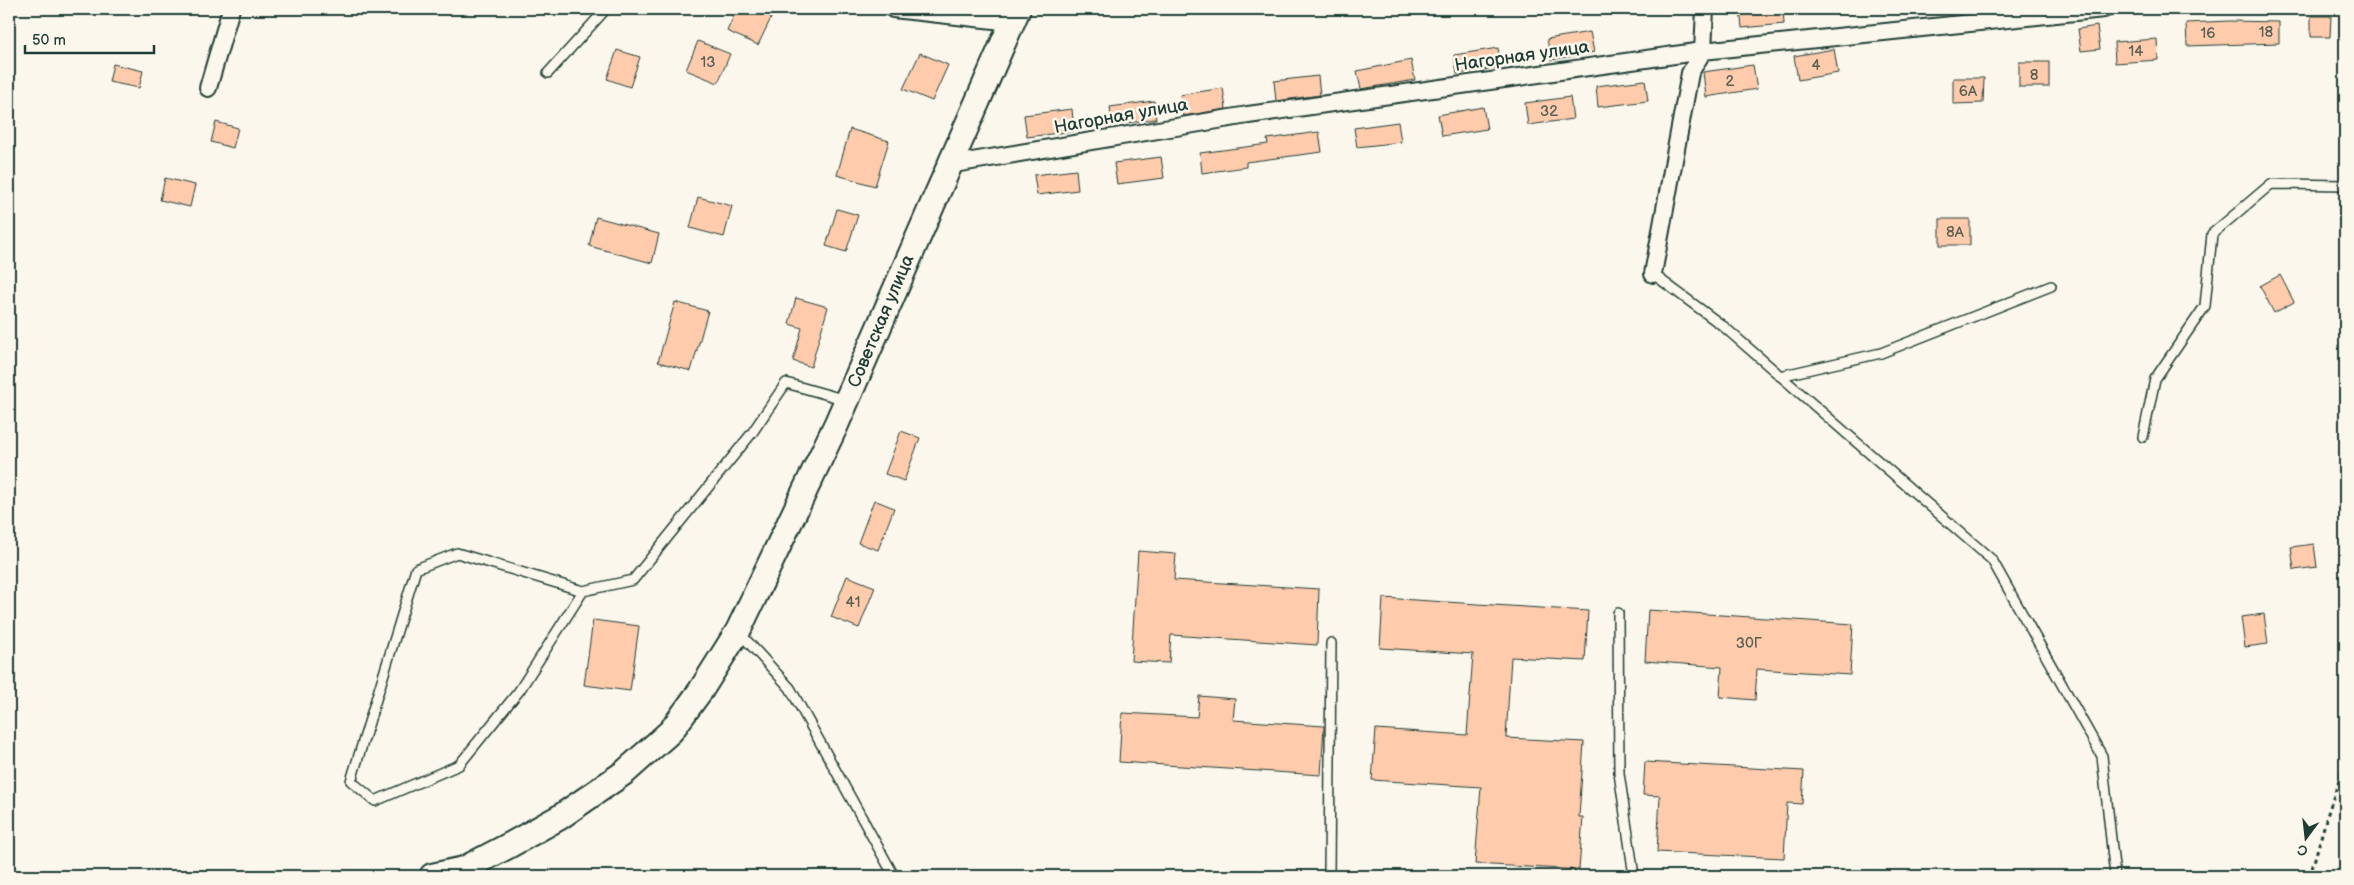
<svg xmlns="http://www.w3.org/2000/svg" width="2354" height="885" font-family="'Balsamiq Sans',sans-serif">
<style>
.building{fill:#fecbad;stroke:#1f3d34}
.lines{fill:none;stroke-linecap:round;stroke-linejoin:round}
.lane-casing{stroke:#1f3d34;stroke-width:12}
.street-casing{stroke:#1f3d34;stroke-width:20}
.secondary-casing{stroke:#1f3d34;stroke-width:28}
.path{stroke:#1f3d34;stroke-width:3;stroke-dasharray:4 4;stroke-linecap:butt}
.lane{stroke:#fbf7ec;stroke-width:9}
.street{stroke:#fbf7ec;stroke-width:16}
.secondary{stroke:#fbf7ec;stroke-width:24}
.labels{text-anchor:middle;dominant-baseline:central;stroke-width:5;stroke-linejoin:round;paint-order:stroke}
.number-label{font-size:15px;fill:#576052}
.street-label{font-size:18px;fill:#1f3d34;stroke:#fbf7ec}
</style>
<rect width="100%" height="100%" fill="#fbf7ec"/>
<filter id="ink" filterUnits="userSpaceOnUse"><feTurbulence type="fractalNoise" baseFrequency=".02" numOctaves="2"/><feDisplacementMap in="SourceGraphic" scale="10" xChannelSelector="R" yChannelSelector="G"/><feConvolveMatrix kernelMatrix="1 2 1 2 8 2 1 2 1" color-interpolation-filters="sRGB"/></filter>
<g filter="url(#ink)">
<g class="building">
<path d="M737,9h19l16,7 -14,29 -31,-14z"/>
<path d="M1740,9h43l1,15 -42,4z"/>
<path d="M2311,16h20l-1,21h-19z"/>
<path d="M2229,21l50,1v21l-92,3 -1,-23z"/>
<path d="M2097,26l3,23 -19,2 -3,-22z"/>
<path d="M1590,32l4,20 -43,8 -4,-21z"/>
<path d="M2157,39l1,21 -43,3 -1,-21z"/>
<path d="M698,41l32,13 -12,29 -32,-13z"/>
<path d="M1498,48l3,19 -44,7 -3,-19z"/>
<path d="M1834,49l4,24 -40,7 -4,-24z"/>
<path d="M617,50l23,7 -10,30 -23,-8z"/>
<path d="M920,53l28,12 -16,36 -29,-12z"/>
<path d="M1411,60l4,20 -54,9 -4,-18z"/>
<rect x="2019" y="62" width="30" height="25"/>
<path d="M113,64l30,7 -4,17 -30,-6z"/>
<path d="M1753,65l4,24 -51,8 -3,-25z"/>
<path d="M1318,76l2,19 -44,6 -2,-20z"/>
<path d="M1953,78h31l-1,25 -30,1z"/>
<path d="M1645,80l3,21 -50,6 -2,-21z"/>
<path d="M1223,88l3,21 -43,7 -3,-21z"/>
<path d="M1570,97l3,22 -45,6 -3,-22z"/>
<path d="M1154,101l2,18 -44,6 -2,-18z"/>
<path d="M1483,107l4,22 -45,7 -4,-21z"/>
<path d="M1072,109l2,22 -47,6 -3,-22z"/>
<path d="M216,122l22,6 -5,20 -22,-6z"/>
<path d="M1398,122l3,20 -44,5 -3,-19z"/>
<path d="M850,129l39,12 -14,45 -38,-11z"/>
<path d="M1319,132l3,20 -76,10v5l-44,6 -2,-20 68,-9 -1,-5z"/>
<path d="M1161,157l3,21 -47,6 -3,-21z"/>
<path d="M1076,170l2,20 -41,5 -3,-20z"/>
<path d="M165,178l30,7 -5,22 -30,-7z"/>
<path d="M698,197l34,9 -8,31 -34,-9z"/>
<path d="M837,209l21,6 -12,37 -20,-6z"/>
<path d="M596,217l63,17 -7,29 -63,-17z"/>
<rect x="1940" y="219" width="30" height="26"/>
<path d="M2280,275l14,27 -20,11 -14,-27z"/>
<path d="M796,298l32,9 -17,60 -18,-6 9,-33 -13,-4z"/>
<path d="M675,302l33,9 -17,60 -33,-9z"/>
<path d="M901,431l19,7 -16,43 -19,-7z"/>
<path d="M874,500l20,8 -16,42 -20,-7z"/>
<path d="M2314,544l3,23 -23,3 -3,-23z"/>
<path d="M1138,551l38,3 -2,26 145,9 -2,56 -146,-10 -2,28 -38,-2z"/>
<path d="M847,576l28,11 -16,41 -28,-11z"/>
<path d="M1383,598l205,13 -3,50 -74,-4 -5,81 78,4 -5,75h4l-4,53 -104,-6 6,-77 -109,-7 4,-51 91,6 6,-81 -93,-6z"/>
<path d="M1648,610l205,14 -3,51 -93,-6 -2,31 -35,-3 2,-30 -77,-6z"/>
<path d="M2264,614l4,30 -23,3 -4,-30z"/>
<path d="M593,620l46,6 -9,65 -46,-6z"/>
<path d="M1199,696l36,3 -2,21 91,6 -3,49 -202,-13 3,-49 75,4z"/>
<path d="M1645,762l159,9 -2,33 -15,-1 -3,55 -127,-6 3,-56 -17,-1z"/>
</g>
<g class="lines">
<g class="lane-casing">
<g id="lane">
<path d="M548,73l58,-64"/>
<path d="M1653,274l70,52 269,234 110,196 13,120"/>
<path d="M1780,376l101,-23 170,-67"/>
<path d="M2143,437l12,-58 50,-73 7,-72 59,-50 74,1"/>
<path d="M583,591l-64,100 -60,74 -84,36 -24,-20 65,-212 41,-16 126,38 50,-11 119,-147 34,-50 60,17"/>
<path d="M1618,613l1,160 15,103"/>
<path d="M738,631l52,57 104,188"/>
<path d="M1329,876l2,-233"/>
</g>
</g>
<g class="street-casing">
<g id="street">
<path d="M893,9l119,13"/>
<path d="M208,88l23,-79"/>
<path d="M948,165l300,-50 455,-64 401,-42"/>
<path d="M1653,274l37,-201 13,-22 2,-42"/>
</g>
</g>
<g class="secondary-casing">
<path id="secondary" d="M432,876l32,-7 46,-24 50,-28 65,-45 46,-41 30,-41 37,-59 98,-206 182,-416"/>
</g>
<path class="path" d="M2310,876l17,-60 18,-53"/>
<use href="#lane" class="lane"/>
<use href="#street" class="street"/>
<use href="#secondary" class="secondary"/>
</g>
</g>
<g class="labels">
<g class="number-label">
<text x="2266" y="32">18</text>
<text x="2208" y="33">16</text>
<text x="2136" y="51">14</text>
<text x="708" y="62">13</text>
<text x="1816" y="65">4</text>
<text x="2034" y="75">8</text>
<text x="1730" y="81">2</text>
<text x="1968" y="91">6А</text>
<text x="1549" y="111">32</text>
<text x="1955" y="232">8А</text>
<text x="853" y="602">41</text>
<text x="1749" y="643">30Г</text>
</g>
<g class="street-label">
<text transform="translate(1522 56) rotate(-8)">Нагорная улица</text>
<text transform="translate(1121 116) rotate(-10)">Нагорная улица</text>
<text transform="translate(881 321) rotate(-67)">Советская улица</text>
</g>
</g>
<rect width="2354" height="885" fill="none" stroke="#fbf7ec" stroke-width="30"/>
<rect x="15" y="15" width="2324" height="855" fill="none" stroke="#1f3d34" stroke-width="2" filter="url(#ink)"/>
<g transform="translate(2306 838) rotate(195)" stroke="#fbf7ec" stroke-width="4" paint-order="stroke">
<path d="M0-4L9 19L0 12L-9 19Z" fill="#1f3d34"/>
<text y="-8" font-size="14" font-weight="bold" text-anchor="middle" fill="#1f3d34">С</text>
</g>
<path d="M25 45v8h129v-8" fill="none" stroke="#1f3d34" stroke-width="2.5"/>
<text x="32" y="45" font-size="15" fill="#1f3d34" stroke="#fbf7ec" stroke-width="4" paint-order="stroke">50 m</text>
</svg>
